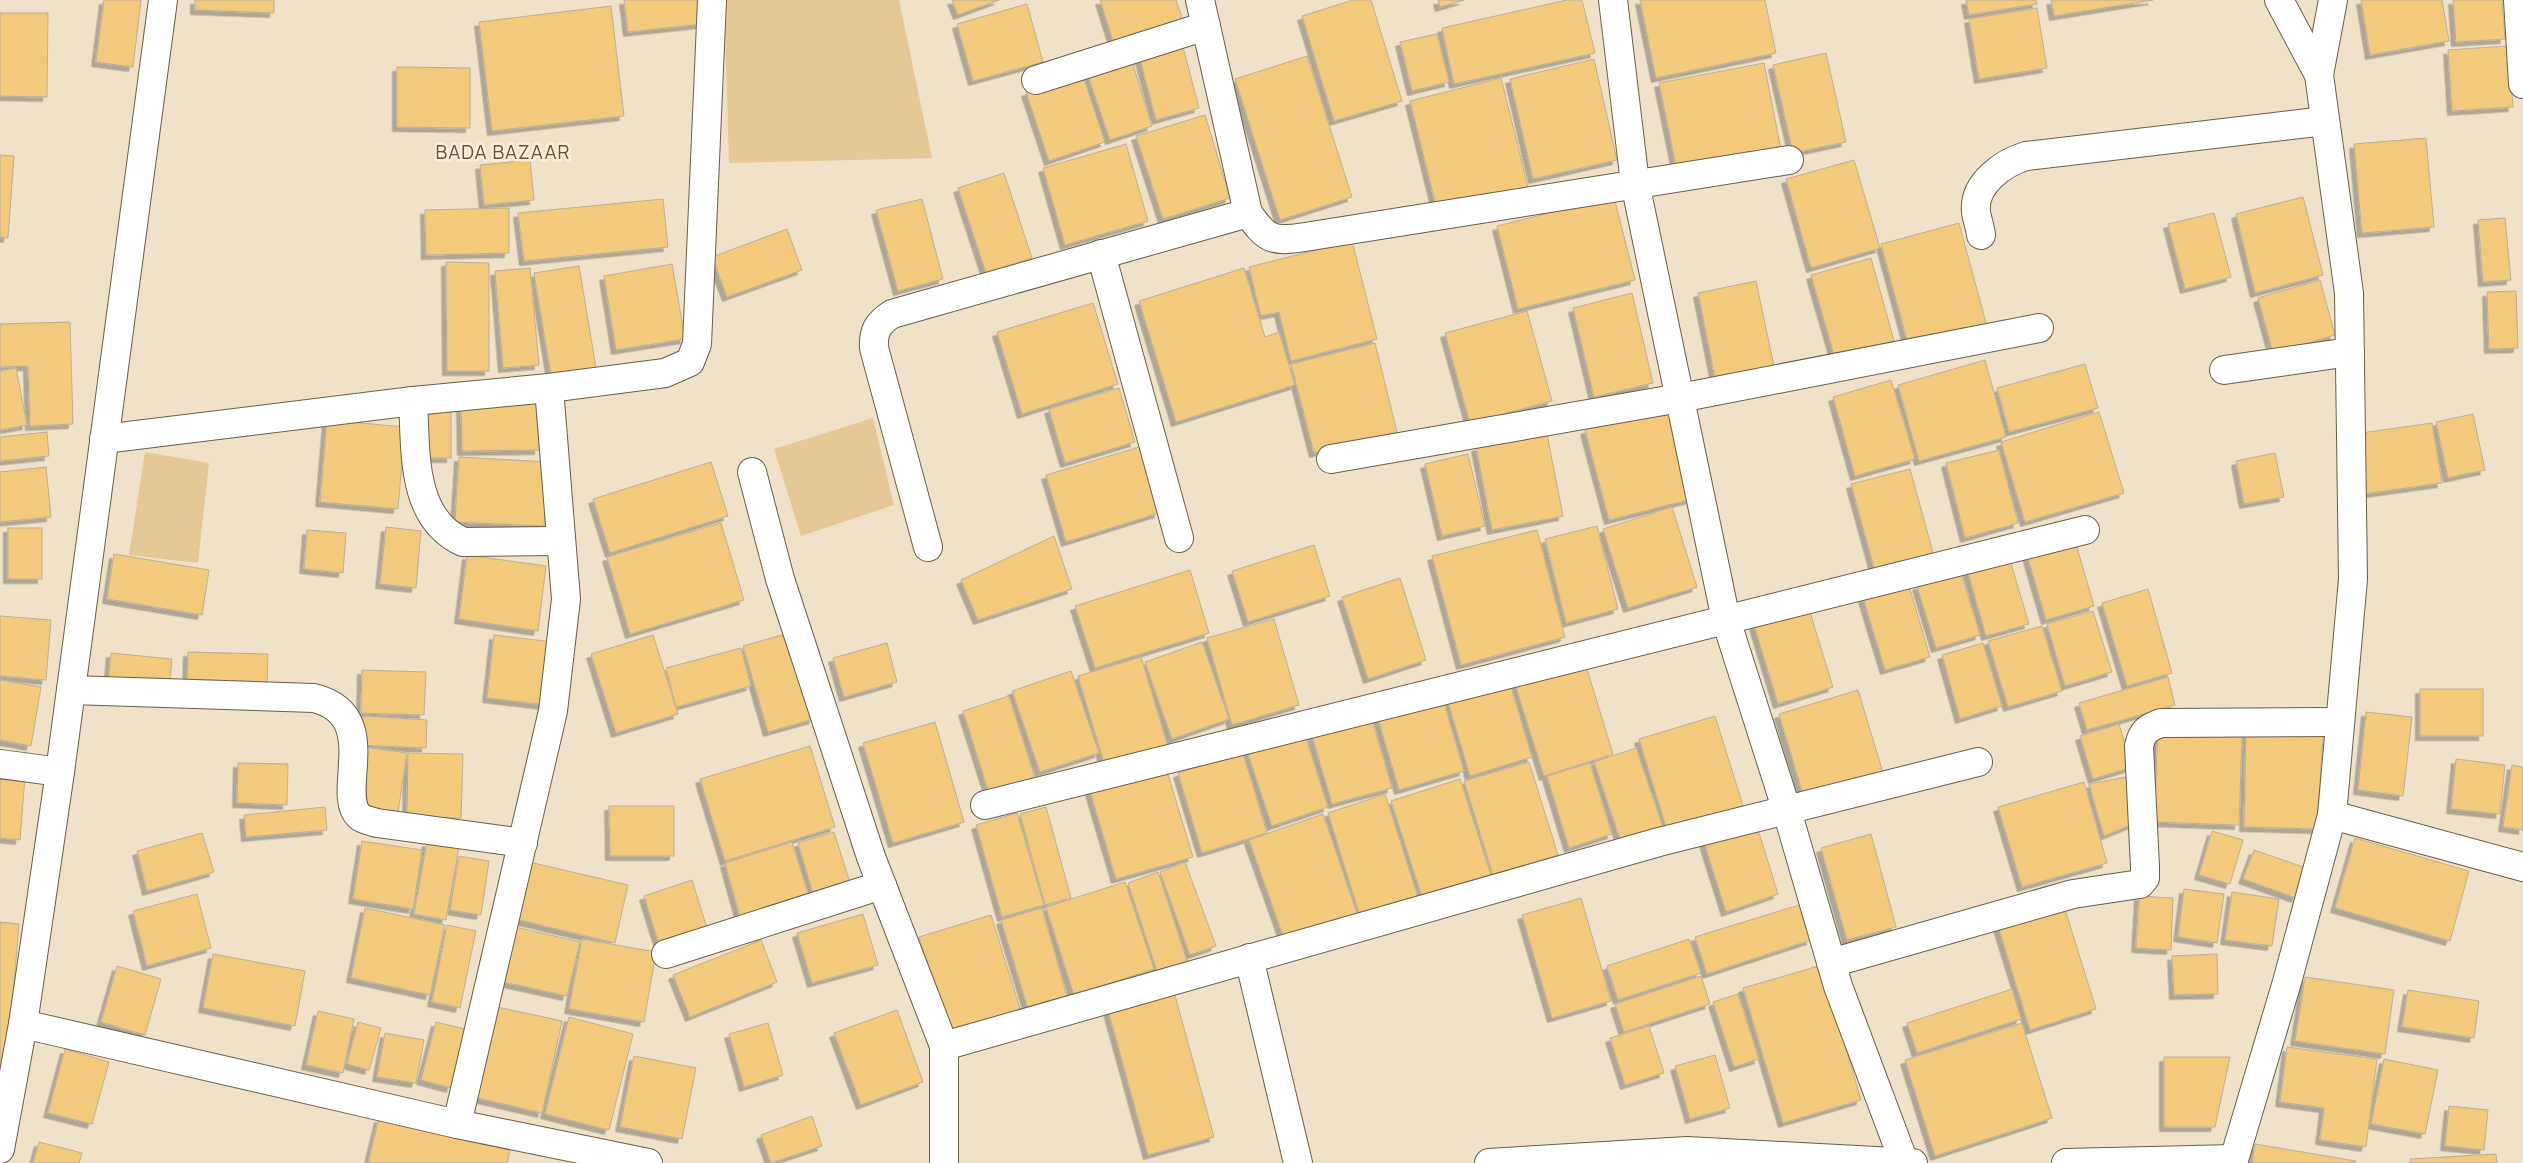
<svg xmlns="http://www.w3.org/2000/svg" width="2523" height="1163" font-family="Manrope,sans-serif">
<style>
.green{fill:#e4c896}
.building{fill:#f3c97c;stroke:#bbae96;filter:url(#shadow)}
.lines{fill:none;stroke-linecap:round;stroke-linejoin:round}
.street-casing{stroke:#695e48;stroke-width:30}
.secondary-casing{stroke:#695e48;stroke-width:30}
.street{stroke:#fff;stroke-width:28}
.secondary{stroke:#fff;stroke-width:28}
.labels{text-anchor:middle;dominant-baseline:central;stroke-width:5;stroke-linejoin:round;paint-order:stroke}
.neighbourhood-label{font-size:19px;letter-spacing:1px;fill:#5e523d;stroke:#fdefd6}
</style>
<defs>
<filter id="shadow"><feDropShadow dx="-4.5" dy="4.5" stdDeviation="0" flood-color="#0004"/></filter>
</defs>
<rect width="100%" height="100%" fill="#efe2c9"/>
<g class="green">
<path d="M724,0h175l33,158 -203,5z"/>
<path d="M873,418l21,87 -93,31 -27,-87z"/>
<path d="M145,452l64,11 -11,100 -69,-8z"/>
</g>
<g class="building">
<path d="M104,0h37l-8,67 -37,-5z"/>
<path d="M195,0h79v13l-79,-3z"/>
<path d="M624,0h75l3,24 -74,8z"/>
<path d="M952,0h47l-41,15z"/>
<path d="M1100,0h76l7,20 -70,21z"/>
<path d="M1353,0h18l31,101 -68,20 -32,-105z"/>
<path d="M1438,0h26l-24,7z"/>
<path d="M1567,0h15l13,53 -141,31 -12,-56z"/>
<path d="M1640,0h125l11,53 -120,25z"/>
<path d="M1966,0h70l1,4 -68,11z"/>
<path d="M2051,0h102l-99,16z"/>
<path d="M2361,0h81l7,41 -79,14z"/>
<path d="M2453,0h49l3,39 -49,3z"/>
<path d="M1027,4l16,58 -70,19 -16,-57z"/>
<path d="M611,6l13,110 -132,15 -13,-109z"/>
<path d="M2037,8l10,60 -68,11 -10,-60z"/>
<path d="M0,13h48l-1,84 -47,-1z"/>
<path d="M1437,34l12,48 -37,9 -12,-49z"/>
<path d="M2508,46l5,61 -61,4 -4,-61z"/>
<path d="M1183,47l16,61 -43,12 -16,-61z"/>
<path d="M1826,53l20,89 -53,11 -20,-88z"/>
<path d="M1307,56l45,141 -72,23 -45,-141z"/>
<path d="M1131,58l21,68 -42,14 -23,-67z"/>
<path d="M1594,59l23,101 -84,19 -23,-100z"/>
<path d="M1764,63l17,87 -104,21 -18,-88z"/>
<path d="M397,67l73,1v60l-73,-1z"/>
<path d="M1082,73l23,69 -56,19 -23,-69z"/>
<path d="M1501,78l27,109 -91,23 -27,-109z"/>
<path d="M1205,115l25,83 -67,21 -27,-83z"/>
<path d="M2426,138l8,89 -72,6 -8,-89z"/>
<path d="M1126,144l22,77 -83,24 -22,-77z"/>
<path d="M0,155l14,1 -6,82 -8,-1z"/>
<path d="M530,160l4,40 -50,5 -4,-40z"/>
<path d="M1854,160l26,88 -69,20 -25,-89z"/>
<path d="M1004,173l28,85 -46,15 -28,-85z"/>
<path d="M1614,197l21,83 -117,29 -21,-83z"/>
<path d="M2303,197l20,78 -68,18 -19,-79z"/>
<path d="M663,199l5,48 -144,14 -6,-48z"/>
<path d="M922,199l21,80 -45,12 -22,-81z"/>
<path d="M509,208v45l-83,2 -1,-45z"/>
<path d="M2214,213l17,64 -46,12 -17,-65z"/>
<path d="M2505,218l6,62 -28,2 -5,-62z"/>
<path d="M1959,223l27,100 -78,21 -27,-100z"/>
<path d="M787,229l15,41 -75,27 -15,-40z"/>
<path d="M1352,241l25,98 -86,22 -12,-49 -18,4 -12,-49z"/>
<path d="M1871,258l23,83 -59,17 -24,-83z"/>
<path d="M446,262l43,1v108h-42z"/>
<path d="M672,264l13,75 -69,11 -12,-74z"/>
<path d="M579,266l17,102 -45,7 -17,-102z"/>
<path d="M530,268l9,97 -36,3 -8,-97z"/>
<path d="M1244,268l21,69 14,-5 16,53 -119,37 -37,-121z"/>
<path d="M2320,280l15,55 -62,18 -15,-55z"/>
<path d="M1756,281l19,90 -59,12 -18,-90z"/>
<path d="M2516,291l2,57 -29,1 -2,-57z"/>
<path d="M1632,293l21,90 -59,14 -21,-89z"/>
<path d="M1093,303l25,81 -96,30 -25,-82z"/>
<path d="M1527,311l25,90 -82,22 -25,-90z"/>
<path d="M70,322l3,102 -43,2 -2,-60 -28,1v-43z"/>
<path d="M1375,343l22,89 -83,21 -23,-89z"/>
<path d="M1985,360l21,77 -87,24 -21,-76z"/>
<path d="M2085,364l13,44 -89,24 -12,-44z"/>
<path d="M16,368l11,57 -27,5v-59z"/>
<path d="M1891,380l24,79 -60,17 -22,-79z"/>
<path d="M1119,388l16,54 -70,21 -16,-54z"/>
<path d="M539,402v48l-77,1 -1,-48z"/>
<rect x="423" y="405" width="28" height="53"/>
<path d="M1675,405l25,92 -91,23 -24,-90z"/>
<path d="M2099,412l25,81 -99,29 -24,-80z"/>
<path d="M2473,414l12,56 -37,8 -12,-56z"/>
<path d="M327,420l78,7 -7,82 -78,-7z"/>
<path d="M2432,423l10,60 -79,11 -9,-60z"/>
<path d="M47,432l2,24 -49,5v-24z"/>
<path d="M1547,434l16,82 -71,14 -16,-83z"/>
<path d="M1139,447l20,66 -93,29 -20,-67z"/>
<path d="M1999,450l19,73 -53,15 -19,-75z"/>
<path d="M2275,453l9,44 -40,7 -8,-43z"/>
<path d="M1468,454l17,72 -43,10 -17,-72z"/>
<path d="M459,457l89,5 -4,64 -89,-4z"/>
<path d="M711,462l17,54 -118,37 -17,-54z"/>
<path d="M46,467l5,50 -51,5v-50z"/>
<path d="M1910,469l25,91 -59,15 -25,-91z"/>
<path d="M1672,507l25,80 -69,21 -25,-79z"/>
<path d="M721,523l23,77 -114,34 -23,-77z"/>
<path d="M1597,526l21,83 -52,14 -21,-84z"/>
<path d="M386,527l35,4 -5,57 -36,-4z"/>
<rect x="8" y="528" width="34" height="51"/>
<path d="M307,530l39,3 -3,40 -39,-4z"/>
<path d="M1537,530l28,107 -104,28 -29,-109z"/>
<path d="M1054,536l18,53 -94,31 -17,-40z"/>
<path d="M2074,537l20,69 -48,14 -20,-69z"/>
<path d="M1314,545l16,51 -82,26 -16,-51z"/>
<path d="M114,554l95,16 -7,45 -95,-16z"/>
<path d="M467,555l79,11 -8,65 -79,-12z"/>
<path d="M2009,557l20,67 -43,12 -19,-67z"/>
<path d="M1190,570l19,63 -114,35 -20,-62z"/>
<path d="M1961,573l19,62 -44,13 -19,-62z"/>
<path d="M1400,578l26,82 -58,19 -26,-82z"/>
<path d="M1909,586l21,71 -45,13 -22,-72z"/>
<path d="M2148,589l24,84 -45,13 -25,-83z"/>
<path d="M1809,609l24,78 -55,17 -24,-79z"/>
<path d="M2093,611l19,61 -47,14 -18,-62z"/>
<path d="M0,616l51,4 -5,60 -46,-4z"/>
<path d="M1274,619l25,86 -67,20 -25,-87z"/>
<path d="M2042,626l20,65 -54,16 -20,-66z"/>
<path d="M789,633l25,86 -46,13 -25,-86z"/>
<path d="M494,635l59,7 -7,63 -59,-7z"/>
<path d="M653,635l25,79 -62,19 -25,-79z"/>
<path d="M1202,642l27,77 -57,20 -27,-77z"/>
<path d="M887,643l10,39 -53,15 -11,-39z"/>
<path d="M1983,643l19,63 -42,13 -18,-64z"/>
<path d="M741,648l10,38 -75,21 -10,-39z"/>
<path d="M188,652l80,2 -1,34 -80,-2z"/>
<path d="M111,653l61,6 -3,30 -61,-5z"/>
<path d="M1583,656l30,98 -69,22 -31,-98z"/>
<path d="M1141,657l27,90 -63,19 -27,-90z"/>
<path d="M362,670l64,2 -2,43 -63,-2z"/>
<path d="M1071,671l28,82 -59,19 -28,-81z"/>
<path d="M1508,677l24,80 -62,19 -24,-81z"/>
<path d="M2168,677l7,28 -88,25 -8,-27z"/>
<path d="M0,680l41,7 -10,59 -31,-6z"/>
<rect x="2420" y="689" width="63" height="47"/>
<path d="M1858,690l26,86 -79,25 -26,-87z"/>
<path d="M1009,696l27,85 -46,15 -27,-85z"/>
<path d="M1442,696l22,75 -65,19 -22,-75z"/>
<path d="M2366,712l46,5 -9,79 -45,-6z"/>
<path d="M1370,713l22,75 -60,16 -22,-75z"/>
<path d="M363,716l64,4 -1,28 -65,-3z"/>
<path d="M1715,716l29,93 -76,24 -29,-94z"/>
<path d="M935,722l29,100 -71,21 -30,-100z"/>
<path d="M2119,724l13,43 -39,12 -13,-43z"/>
<path d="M1302,726l26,81 -56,19 -27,-81z"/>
<path d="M2246,728l77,8 -6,93 -73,-2z"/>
<path d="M2158,731l84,4 -3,90 -85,-3z"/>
<path d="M810,746l25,81 -110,34 -25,-82z"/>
<path d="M365,747l42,6 -9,60 -42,-7z"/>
<path d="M1636,748l28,82 -42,15 -28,-83z"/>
<path d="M408,753l55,1 -2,64 -54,-1z"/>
<path d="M1243,753l24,80 -65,20 -24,-80z"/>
<path d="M2456,759l49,6 -5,49 -49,-5z"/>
<path d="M1529,762l29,93 -65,20 -29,-94z"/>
<path d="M238,763l50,1 -1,41 -50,-2z"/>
<path d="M1590,763l22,71 -43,14 -22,-72z"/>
<path d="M2512,765l11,2v63l-20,-3z"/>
<path d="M1166,768l27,89 -77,22 -26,-88z"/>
<path d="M0,775l25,2 -5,63 -20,-2z"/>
<path d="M2126,777l10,46 -32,13 -15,-52z"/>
<path d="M1460,779l31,96 -69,22 -31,-96z"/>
<path d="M2084,782l23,81 -85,24 -24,-80z"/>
<path d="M1385,794l33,103 -58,19 -32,-103z"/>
<path d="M609,806h65v50h-64z"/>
<path d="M325,807l2,23 -81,7 -2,-22z"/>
<path d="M1046,807l25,91 -26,7 -25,-91z"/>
<path d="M1017,813l27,92 -42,12 -26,-92z"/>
<path d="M1323,814l35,102 -73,25 -36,-101z"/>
<path d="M1756,823l22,71 -52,18 -23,-73z"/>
<path d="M2212,831l31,9 -13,44 -31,-9z"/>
<path d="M834,832l17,54 -37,11 -16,-54z"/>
<path d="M202,833l12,39 -67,19 -10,-40z"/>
<path d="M1871,834l25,93 -49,13 -26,-92z"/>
<path d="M2355,838l114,33 -19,70 -115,-33z"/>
<path d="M362,841l60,9 -9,59 -60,-10z"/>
<path d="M427,842l32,5 -13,73 -32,-6z"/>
<path d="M792,842l18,58 -69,21 -16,-58z"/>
<path d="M2254,850l52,18 -10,30 -53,-19z"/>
<path d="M459,856l30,5 -8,54 -31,-5z"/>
<path d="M525,861l103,24 -13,58 -104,-25z"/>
<path d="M1185,862l31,84 -26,9 -30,-83z"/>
<path d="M1158,872l29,89 -30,10 -29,-88z"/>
<path d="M692,880l15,48 -48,16 -15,-48z"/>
<path d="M1125,882l29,87 -80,26 -28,-88z"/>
<path d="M2184,889l40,5 -7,49 -39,-6z"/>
<path d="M2232,892l47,7 -7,47 -47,-6z"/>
<path d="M197,894l14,54 -64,18 -14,-55z"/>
<path d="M2139,896l34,2 -2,52 -35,-2z"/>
<path d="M1581,898l30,103 -59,17 -30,-103z"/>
<path d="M1799,905l12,35 -104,34 -12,-37z"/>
<path d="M2064,906l32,103 -66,21 -32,-104z"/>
<path d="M365,908l80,17 -15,70 -79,-17z"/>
<path d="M1042,908l26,92 -39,12 -28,-92z"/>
<path d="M863,914l15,51 -66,18 -15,-50z"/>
<path d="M991,915l30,97 -71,21 -31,-96z"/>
<path d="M0,922l19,2 -12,142 -7,-1z"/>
<path d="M447,925l29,6 -16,77 -28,-6z"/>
<path d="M511,926l69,16 -13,54 -68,-15z"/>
<path d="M582,939l74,13 -12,70 -75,-13z"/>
<path d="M1689,939l12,34 -83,27 -11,-34z"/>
<path d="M761,940l16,42 -87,35 -17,-42z"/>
<path d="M213,954l92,17 -10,55 -92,-18z"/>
<path d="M2217,954l1,40 -44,1 -2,-39z"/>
<path d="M1822,965l39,135 -78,23 -40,-135z"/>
<path d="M117,966l44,13 -16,56 -44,-13z"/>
<path d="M1701,976l9,28 -86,28 -9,-28z"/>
<path d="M2305,977l89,13 -9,64 -90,-13z"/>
<path d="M2012,989l9,30 -104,34 -10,-30z"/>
<path d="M2408,990l71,11 -5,37 -72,-11z"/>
<path d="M1174,992l40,145 -66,18 -40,-145z"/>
<path d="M1738,994l21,65 -25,8 -21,-65z"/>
<path d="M488,1005l74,16 -20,92 -73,-17z"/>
<path d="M897,1010l26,72 -62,23 -27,-72z"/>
<path d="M318,1011l36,8 -11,54 -37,-8z"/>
<path d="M569,1017l64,17 -24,96 -64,-16z"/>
<path d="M358,1022l23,6 -12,42 -22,-6z"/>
<path d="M436,1022l29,7 -14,59 -30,-8z"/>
<path d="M768,1023l15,52 -39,12 -15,-53z"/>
<path d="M2022,1023l30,95 -117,38 -30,-96z"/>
<path d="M1649,1026l15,47 -39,12 -15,-47z"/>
<path d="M385,1033l39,7 -8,43 -39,-6z"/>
<path d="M2287,1047l90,12 -11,88 -46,-7 4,-32 -44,-6z"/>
<path d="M65,1049l44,13 -17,62 -44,-11z"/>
<path d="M1715,1055l15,53 -40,11 -15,-53z"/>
<path d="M634,1056l62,12 -14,71 -62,-12z"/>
<path d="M2164,1057h66l-15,70h-51z"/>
<path d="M2384,1059l54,11 -13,64 -54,-10z"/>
<path d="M2449,1106l39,4 -4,40 -39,-4z"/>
<path d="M812,1116l10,30 -51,17 -10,-28z"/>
<path d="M379,1118l131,32 -3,13h-139z"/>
<path d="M39,1142l43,11 -3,10h-46z"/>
<path d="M2255,1144l101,17v2h-104z"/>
<path d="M2496,1154l1,9h-87v-4z"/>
</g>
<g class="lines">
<g class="street-casing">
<g id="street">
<path d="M1200,0l48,213c19,27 24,29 57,24l484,-77"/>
<path d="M1613,0l22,183 91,437 61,191 51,175 66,176"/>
<path d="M2518,0l5,84"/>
<path d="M2319,75l14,-75"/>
<path d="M1036,80l170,-54"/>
<path d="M1981,235c-1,-8 -4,-16 -5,-23 -3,-28 27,-49 50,-56l299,-35"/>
<path d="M1101,254l78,284"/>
<path d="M2224,370l126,-18"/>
<path d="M413,401c3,48 -3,117 50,141l98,-1"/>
<path d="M104,439l309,-38 136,-13 116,-15 25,-11 7,-18 15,-344"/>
<path d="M1331,459l349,-61 359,-70"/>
<path d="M752,472l28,107 91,278 73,189v117"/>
<path d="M928,547l-54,-199c-1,-17 4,-25 18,-34l356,-101"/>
<path d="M71,690l243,8c69,17 21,95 45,118 4,4 12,5 18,7l146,20"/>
<path d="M0,764l60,8"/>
<path d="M985,805l1100,-275"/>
<path d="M2332,815l191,52"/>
<path d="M666,954l216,-69"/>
<path d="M1249,958l49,205"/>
<path d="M1831,963l242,-69 67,-10 5,-6v-11l-6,-121c3,-14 8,-18 22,-23l179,-1"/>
<path d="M23,1024l434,100 191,39"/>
<path d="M944,1046l715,-204 319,-80"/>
<path d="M457,1124l96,-413 13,-112 -17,-211"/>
<path d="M1489,1163l198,-12 226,12"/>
<path d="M2066,1163l168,-4"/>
<path d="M2233,1163l54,-181 45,-167 21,-236 -4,-286 -30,-218 -40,-75"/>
</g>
</g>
<g class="secondary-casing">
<path id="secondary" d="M0,1149l23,-125 37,-252 103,-772"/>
</g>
<use href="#street" class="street"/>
<use href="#secondary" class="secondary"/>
</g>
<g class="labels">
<g class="neighbourhood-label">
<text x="503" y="152">BADA BAZAAR</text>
</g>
</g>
</svg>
